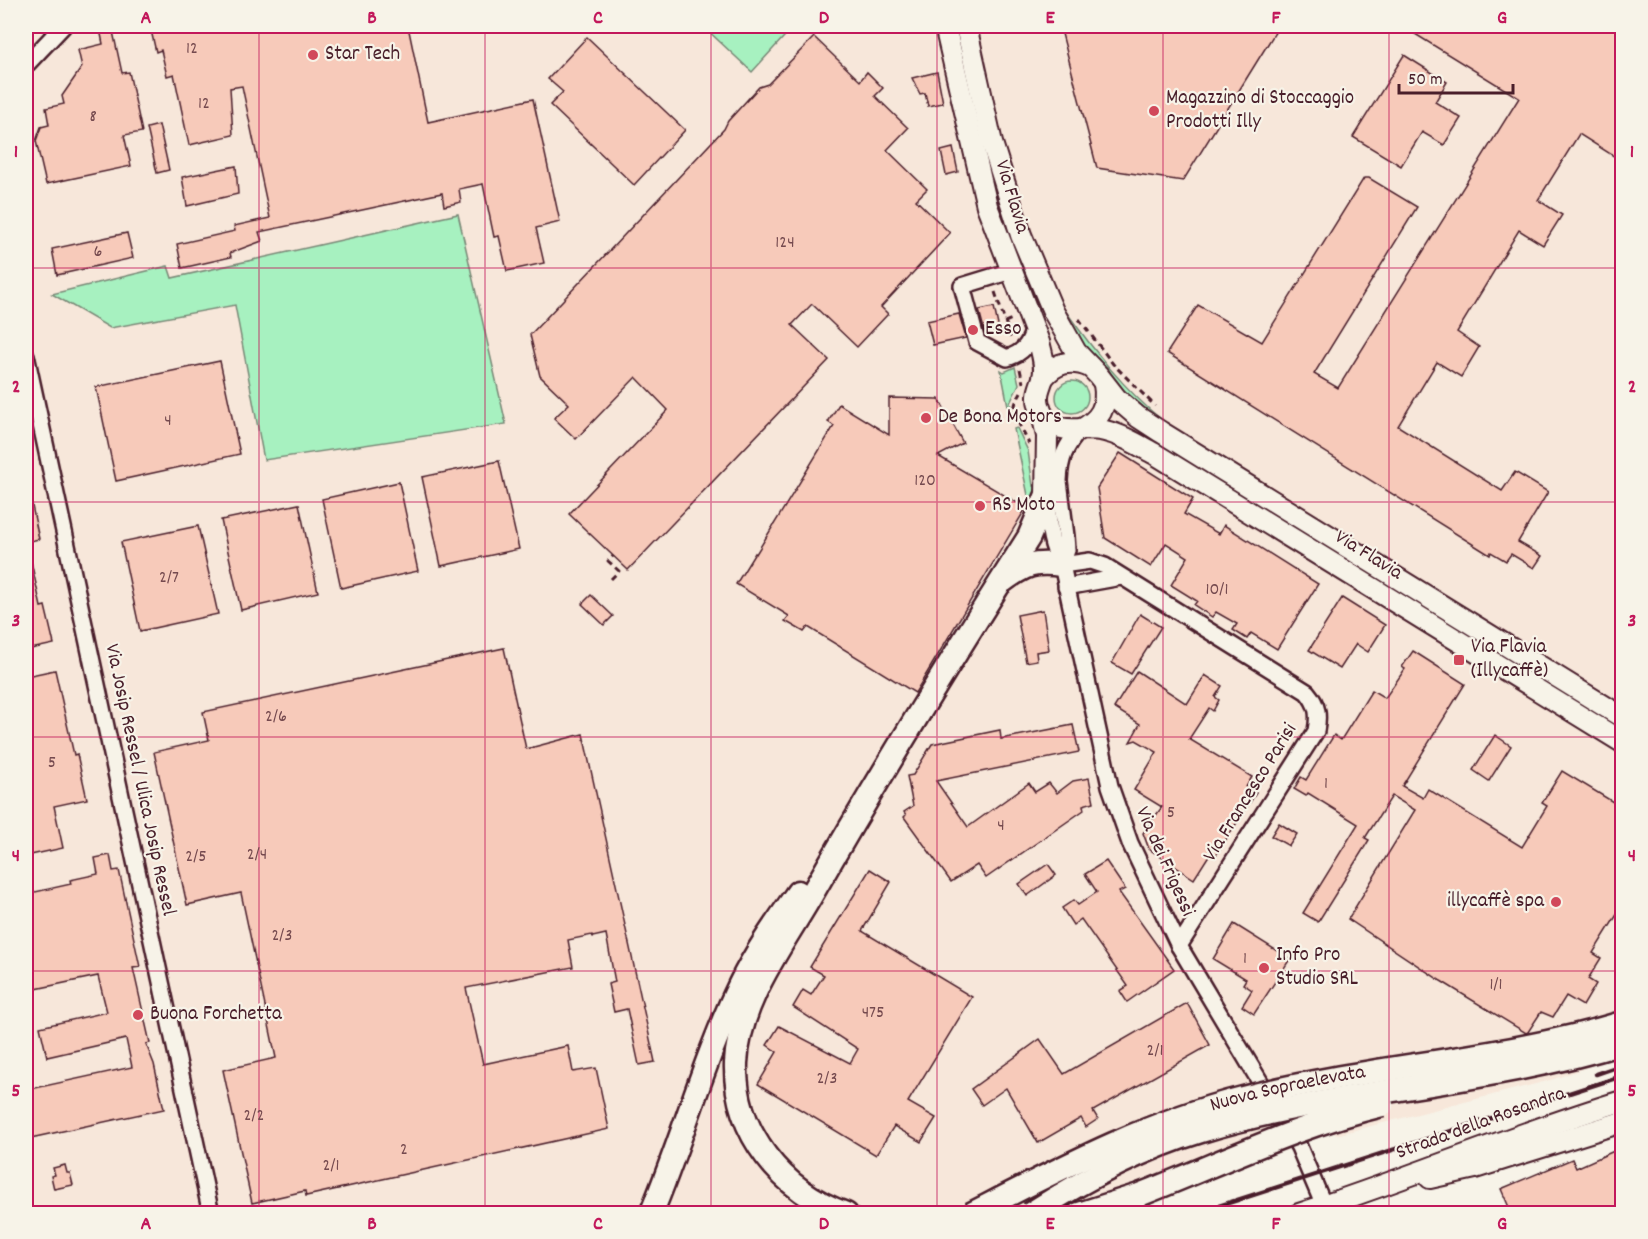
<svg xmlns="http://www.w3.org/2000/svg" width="1648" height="1239" font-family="Dekko,sans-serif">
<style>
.built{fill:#f7e7da}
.green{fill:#a7f1c0;stroke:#788876;stroke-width:1.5}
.building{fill:#f7caba;stroke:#4a1f2b;stroke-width:1.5}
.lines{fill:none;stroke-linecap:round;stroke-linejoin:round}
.minor-casing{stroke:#4a1f2b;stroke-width:20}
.major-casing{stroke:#4a1f2b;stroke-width:24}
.highway-casing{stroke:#4a1f2b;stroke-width:27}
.path{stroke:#4a1f2b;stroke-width:3;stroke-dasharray:6 4.5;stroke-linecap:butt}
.minor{stroke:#f7f3e8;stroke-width:15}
.major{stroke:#f7f3e8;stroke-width:20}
.highway{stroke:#f7f3e8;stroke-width:22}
.rail{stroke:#4a1f2b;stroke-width:4.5}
.highway-bridge-casing{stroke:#4a1f2b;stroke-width:27;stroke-linecap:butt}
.highway-bridge{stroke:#f7f3e8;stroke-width:22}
.grid{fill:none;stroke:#c2185b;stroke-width:1.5;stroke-opacity:0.55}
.poi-dot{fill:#d1495b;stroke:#f7f3e8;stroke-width:2}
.labels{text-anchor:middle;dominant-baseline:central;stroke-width:4.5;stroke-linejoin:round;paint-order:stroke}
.number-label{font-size:18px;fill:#754a4f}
.poi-label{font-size:21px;fill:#4a1f2b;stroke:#f7f3e8;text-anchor:start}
.street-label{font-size:21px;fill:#4a1f2b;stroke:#f7f3e8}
.neatline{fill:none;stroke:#c2185b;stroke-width:2}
.grid-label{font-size:20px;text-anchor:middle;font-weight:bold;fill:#c2185b}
</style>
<rect width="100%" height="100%" fill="#f7f3e8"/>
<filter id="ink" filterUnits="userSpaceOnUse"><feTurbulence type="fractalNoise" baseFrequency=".0167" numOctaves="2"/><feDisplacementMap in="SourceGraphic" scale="12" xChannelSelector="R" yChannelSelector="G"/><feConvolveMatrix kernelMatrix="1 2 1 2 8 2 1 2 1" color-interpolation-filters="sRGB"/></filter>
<g filter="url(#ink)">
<path class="built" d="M26,26h1596v1029l-71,25 -215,55 -5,-6 -44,21 -240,63h-1021z"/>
<g class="green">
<path d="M703,26h91l-42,46z"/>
<path d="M458,214l48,210 -242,36 -29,-155 -125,23 -58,-34 116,-28 4,12z"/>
<path d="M1065,310c29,41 59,79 98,111l-2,2 -30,-22 -15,-17 -8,-16 -22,-18 -24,-38z"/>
<path d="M1015,367l4,17 -9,19 2,7 -3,1 -8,-41 3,2z"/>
<circle cx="1072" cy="397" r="16"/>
<path d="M1017,428l11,23 5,35 7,-1v12l-11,3 -15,-71z"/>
</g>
<g class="building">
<path d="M150,26h258l20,96 105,-23 27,123 -24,6 8,35 -37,8 -8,-35 -5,1 -11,-53 -24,5 2,13 -17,4 -2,-13 -183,39 3,9 -32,12 1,4 -49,11 -5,-24 58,-13 -1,-5 36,-8 -28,-132 -12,2 3,47 -44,10 -15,-71 -7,2 -6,-26 -5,2z"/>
<path d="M1060,26h219l-96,155 -86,-13z"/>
<path d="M1402,26h221v136l-44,-28 -41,66 24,15 -19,30 -24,-15 -62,102 22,15 -18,30 -24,-15 -39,64 104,65 13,-19 33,20 -30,50 24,14 -8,12 -23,-14 -5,7 -15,-9 -1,3 -323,-202 31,-48 64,37 102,-164h5l48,29 -103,167 24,14 181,-290z"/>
<path d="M112,27l10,46 7,-1 13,60 -18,3 7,31 -85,18 -10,-43 5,-14 8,-2 -3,-17 18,-4 -2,-8 20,-29 -4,-17 25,-6 -3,-15z"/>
<path d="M587,37l98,93 -51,55 -84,-80 13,-13 -15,-13z"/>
<path d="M814,37l46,44 7,-9 16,16 -8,8 33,32 -21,22 40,39 -11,11 34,33 -69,74 7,7 -31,33 -45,-43 -20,21 37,35 -201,210 -59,-56 99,-104 -32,-33 -60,62 -22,-21 15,-14 -29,-28 -10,-41 194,-206 4,-8 31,-34 9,-3z"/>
<path d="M1404,55l43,27 -12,20 26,16 -17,27 -22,-13 -21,34 -48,-29z"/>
<path d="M937,72l6,31 -15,3 -3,-13 -5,1 -8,-16z"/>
<path d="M159,125l10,45 -12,3 -10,-45z"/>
<path d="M953,148l5,24 -12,3 -5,-24z"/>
<path d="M236,166l2,28 -51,12 -5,-29z"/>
<path d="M127,233l6,25 -76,17 -5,-26z"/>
<path d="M994,307l5,23 -14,3 -6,-23z"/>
<path d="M959,314l7,24 -33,7 -6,-24z"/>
<path d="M220,361l20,93 -124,27 -20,-94z"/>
<path d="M889,398l50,1 24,44 -25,13 88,52 -111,185 -107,-66 -4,5 -19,-11 4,-5 -53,-32 19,-31 1,1 78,-128 -6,-4 11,-18 50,31z"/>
<path d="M1120,453l73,46 -9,15 35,20 5,-9 94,59 -41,65 -26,-16 -4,6 -14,-9 4,-6 -21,-12 -4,5 -18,-12 3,-4 -26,-16 17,-28 -22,-14 -15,24 -46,-29 -8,-50z"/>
<path d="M499,461l20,88 -78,17 -19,-89z"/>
<path d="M399,482l19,89 -77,17 -19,-89z"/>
<path d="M26,501h5l8,38 -13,3z"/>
<path d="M299,504l19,88 -77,18 -20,-90z"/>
<path d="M198,526l20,88 -78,17 -19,-89z"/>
<path d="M26,561h5l10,46 4,-1 9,38 -28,6z"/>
<path d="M591,595l22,21 -9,9 -22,-21z"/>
<path d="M1342,598l43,27 -17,27 -12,-8 -16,25 -31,-19z"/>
<path d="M1043,610l6,40 -13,2 1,8 -11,2 -9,-47z"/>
<path d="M1140,614l21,13 -30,47 -19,-11z"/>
<path d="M504,648l22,101 57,-15 72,328 -16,3 -12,-56 -13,3 -6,-28 7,-2 -9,-48 -13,3 -1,-2 -24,5 5,27 -107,21 17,76 85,-18 5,26 23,-4 13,61 -303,67 -1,-5 -53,12 -29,-133 53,-12 -35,-165 -54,12 -33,-153 55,-12 -6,-28z"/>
<path d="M1413,651l52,33 -63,102 21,12 5,-9 94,58 25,-41 -5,-3 20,-32 61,37v97l-30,48 8,5 -13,21 8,5 -13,22 -17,-10 -13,21 -12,-5 -13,20 -2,1 -85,-52 -93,-62 67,-109 -23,-14 -27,42 4,2 -51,82 -15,-9 55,-89 -50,-31 -2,3 -12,-7 7,-12 5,3 28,-45 7,5 31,-50 13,8 20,-29 -3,-2z"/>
<path d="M55,670l19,85 3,-1 10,45 -33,7 9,42 -37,8v-180z"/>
<path d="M1137,671l50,33 18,-29 17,11 -7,11 4,3 -6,11 -4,-3 -20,31 63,38 -6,10 10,6 -40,62 -5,-3 -17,27 -45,-30 -6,-16 19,-26 -28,-17 23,-38 -21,-12 -6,2 10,-18 -26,-16z"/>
<path d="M1073,725l6,27 -143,29 32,46 61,-44 6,9 14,-9 8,10 16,-12 16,-3 5,24 -11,3 1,5 -98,68 -9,-13 -26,17 -47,-65 2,-2 -2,-3 9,-6 -6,-30 6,-1 19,-31 68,-14 1,9z"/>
<path d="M1495,735l16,11 -22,35 -16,-11z"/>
<path d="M1279,823l18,11 -8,12 -18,-10z"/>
<path d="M110,855l3,16 6,-1 21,97 -7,1 17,75 -4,1 8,20 10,45 -138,30v-49l106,-23 -6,-28 -79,18 -7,-30 67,-15 -9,-36 -72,15v-97l45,-10 -1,-4 28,-6 -3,-16z"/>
<path d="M1106,861l19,28 -6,3 55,77 -47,33 -7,-11 8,-5 -47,-67 -8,6 -11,-17 12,-8 4,5 19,-13 -12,-18z"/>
<path d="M1048,864l8,11 -29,21 -8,-12z"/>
<path d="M870,869l21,13 -29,49 110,66 -64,105 28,16 -15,24 -27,-16 -18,29 -118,-71 19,-32 -10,-7 12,-19 71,37 8,-14 -65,-42 10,-17 8,5 13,-20 -14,-8z"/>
<path d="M1234,924l56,35 -36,55 -12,-8 10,-16 -9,-6 3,-5 -33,-20z"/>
<path d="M1187,1003l23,42 -117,66 5,8 -12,8 -5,-9 -43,25 -32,-55 -24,17 -11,-16 69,-50 24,35z"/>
<path d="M1614,1151l9,18v45h-111l-11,-25 71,-30 4,9z"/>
<path d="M65,1165l2,8h3l3,12 -19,4 -3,-13 4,-1 -2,-7z"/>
</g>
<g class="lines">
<g class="minor-casing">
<g id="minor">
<path d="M26,65l37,-39"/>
<path d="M1011,271l-49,15 15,56 30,16c16,-5 22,-13 27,-30"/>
<path d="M26,355l185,859"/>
<path d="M1047,500c2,23 2,45 15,65l48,221 20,57 49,103 120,201 25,59"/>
<path d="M1062,565l28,-4 15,5 202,126c11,13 12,23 9,39l-137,215"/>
<path d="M1062,565l5,-15 -1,-14 -7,-55c1,-22 6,-35 21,-51"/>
<path d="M1066,587l55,-10"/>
</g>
</g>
<g class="major-casing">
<g id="major">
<path d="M945,26l42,180 52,136c3,12 7,24 4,36 -3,10 -7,16 -4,27 9,35 41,20 66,26 18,4 35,15 50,23l467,288"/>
<path d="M966,26l26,117 29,92 32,76 23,41 22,23 18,23 22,19 23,15 461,285"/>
<path d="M1043,378c13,-16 28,-19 47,-11"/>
<path d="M1042,414l5,22 -1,61"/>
<path d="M1080,430c20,-10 28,-23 24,-46"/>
<path d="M1430,1178l45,-10 147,-46"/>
<path d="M1299,1214c109,-35 214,-80 323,-113"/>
</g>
</g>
<g class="highway-casing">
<g id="highway">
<path d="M1003,581c22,-16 31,-20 59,-16"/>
<path d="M651,1214c32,-76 53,-156 89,-230 16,-33 37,-62 58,-92"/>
<path d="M846,1214c-64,-23 -112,-81 -110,-151 3,-62 46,-117 76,-169 69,-121 142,-239 217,-357l17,-40"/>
<path d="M1079,1214l60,-19"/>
</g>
</g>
<g class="path">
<path d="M995,292l16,47"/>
<path d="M1079,319l34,45 42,42"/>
<path d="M1005,322l7,-3"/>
<path d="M1020,369l3,14"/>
<path d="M1021,392c-2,4 -6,10 -6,14 -1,12 9,27 14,38"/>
<path d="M611,579l8,-8 -11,-10 5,-5"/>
</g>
<use href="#minor" class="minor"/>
<use href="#major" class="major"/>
<use href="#highway" class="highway"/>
<g class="rail">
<path d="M1596,1074l26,-9"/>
<path d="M1194,1214l428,-138"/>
</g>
<g class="highway-bridge-casing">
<g id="highway-bridge">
<path d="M1139,1195c80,-31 159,-70 243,-90"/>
<path id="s1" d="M971,1214c88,-45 176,-92 272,-116 125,-33 254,-37 379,-75"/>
<path d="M1030,1214c53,-34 111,-65 171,-83 138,-42 285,-46 421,-88"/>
</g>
</g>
<use href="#highway-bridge" class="highway-bridge"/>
</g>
</g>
<path class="grid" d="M259,26v1188M485,26v1188M711,26v1188M937,26v1188M1163,26v1188M1389,26v1188M26,268h1596M26,502h1596M26,737h1596M26,971h1596"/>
<g class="poi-dot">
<circle cx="313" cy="55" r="6"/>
<circle cx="1154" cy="111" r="6"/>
<circle cx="973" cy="330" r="6"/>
<circle cx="926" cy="418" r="6"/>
<circle cx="980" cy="506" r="6"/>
<rect x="1453" y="654" width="12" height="12" rx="3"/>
<circle cx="1556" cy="902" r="6"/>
<circle cx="1264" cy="968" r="6"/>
<circle cx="138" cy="1015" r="6"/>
</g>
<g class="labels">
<g class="number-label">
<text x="192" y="49">12</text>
<text x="204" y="104">12</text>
<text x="93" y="117">8</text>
<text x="785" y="243">124</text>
<text x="98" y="252">6</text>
<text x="168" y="421">4</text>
<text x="925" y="481">120</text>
<text x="169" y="578">2/7</text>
<text x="1217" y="590">10/1</text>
<text x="276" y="717">2/6</text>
<text x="52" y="763">5</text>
<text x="1326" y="784">1</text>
<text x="1171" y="813">5</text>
<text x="1001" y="826">4</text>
<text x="257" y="855">2/4</text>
<text x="196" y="857">2/5</text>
<text x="282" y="936">2/3</text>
<text x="1245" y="959">1</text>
<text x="1496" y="985">1/1</text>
<text x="873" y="1013">475</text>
<text x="1155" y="1051">2/1</text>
<text x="827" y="1079">2/3</text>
<text x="254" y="1116">2/2</text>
<text x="404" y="1150">2</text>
<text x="331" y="1166">2/1</text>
</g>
<g class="poi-label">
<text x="325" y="55">Star Tech</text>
<text x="1166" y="99">Magazzino di Stoccaggio<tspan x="1166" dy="24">Prodotti Illy</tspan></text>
<text x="985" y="330">Esso</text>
<text x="938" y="418">De Bona Motors</text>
<text x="992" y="506">RS Moto</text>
<text x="1471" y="648">Via Flavia<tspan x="1471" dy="24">(Illycaffè)</tspan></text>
<text x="1544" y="902" text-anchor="end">illycaffè spa</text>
<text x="1276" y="956">Info Pro<tspan x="1276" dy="24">Studio SRL</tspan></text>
<text x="150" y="1015">Buona Forchetta</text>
</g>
<g class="street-label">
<text transform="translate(1011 197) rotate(73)">Via Flavia</text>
<text transform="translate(1368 556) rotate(32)">Via Flavia</text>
<text transform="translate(139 780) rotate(78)">Via Josip Ressel / Ulica Josip Ressel</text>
<text transform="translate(1251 793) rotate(-58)">Via Francesco Parisi</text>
<text transform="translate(1164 862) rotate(66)">Via dei Frigessi</text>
<text stroke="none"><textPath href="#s1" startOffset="342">Nuova Sopraelevata</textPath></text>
<text transform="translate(1481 1124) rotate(-20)">Strada della Rosandra</text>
</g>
</g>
<rect width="1648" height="1239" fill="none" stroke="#f7f3e8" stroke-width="66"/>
<path d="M1399 84v9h114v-9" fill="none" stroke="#4a1f2b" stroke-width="3"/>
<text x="1408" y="84" font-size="18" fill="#4a1f2b" stroke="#f7f3e8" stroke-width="4.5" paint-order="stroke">50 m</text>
<rect x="33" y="33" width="1582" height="1173" class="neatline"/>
<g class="grid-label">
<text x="146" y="23">A</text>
<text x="372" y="23">B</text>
<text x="598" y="23">C</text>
<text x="824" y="23">D</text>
<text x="1050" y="23">E</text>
<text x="1276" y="23">F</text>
<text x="1502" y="23">G</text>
<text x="16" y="157">1</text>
<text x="1632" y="157">1</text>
<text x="16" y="392">2</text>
<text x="1632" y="392">2</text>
<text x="16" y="626">3</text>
<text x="1632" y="626">3</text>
<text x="16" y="861">4</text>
<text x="1632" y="861">4</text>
<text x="16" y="1096">5</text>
<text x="1632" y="1096">5</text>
<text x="146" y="1229">A</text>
<text x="372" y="1229">B</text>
<text x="598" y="1229">C</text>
<text x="824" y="1229">D</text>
<text x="1050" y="1229">E</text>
<text x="1276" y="1229">F</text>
<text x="1502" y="1229">G</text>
</g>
</svg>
